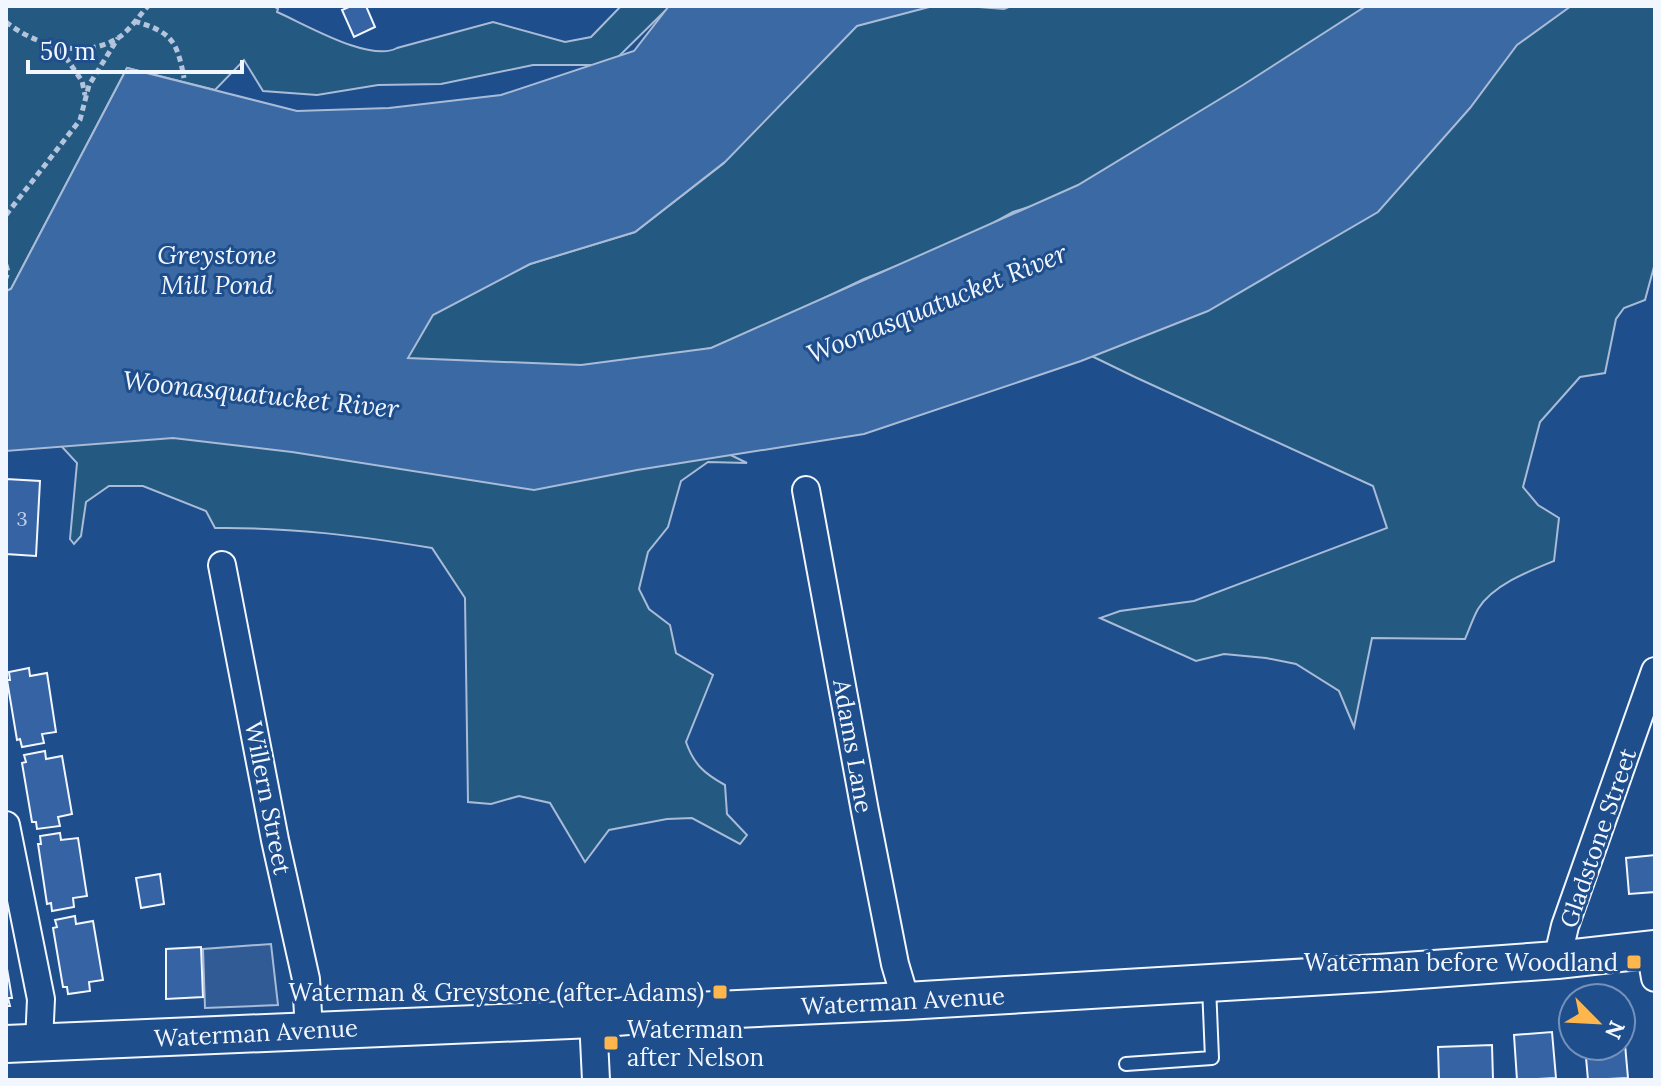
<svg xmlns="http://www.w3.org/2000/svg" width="1661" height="1086" font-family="Lora,serif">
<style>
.green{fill:#245a82;stroke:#a8bbd7;stroke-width:2}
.parking{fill:#305b95;stroke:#a8bbd7;stroke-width:2}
.water{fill:#3b69a3;stroke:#a8bbd7;stroke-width:2}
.building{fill:#3563a3;stroke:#f2f6ff;stroke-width:2}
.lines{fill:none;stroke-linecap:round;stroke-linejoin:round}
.lane-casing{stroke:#f2f6ff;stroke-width:16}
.street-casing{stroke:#f2f6ff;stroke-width:30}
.secondary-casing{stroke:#f2f6ff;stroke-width:40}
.path{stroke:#b3c4dc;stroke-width:5;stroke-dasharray:6 4;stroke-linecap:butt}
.lane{stroke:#1f4e8c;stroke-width:12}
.street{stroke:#1f4e8c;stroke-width:26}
.secondary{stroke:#1f4e8c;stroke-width:36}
.poi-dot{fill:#ffb74d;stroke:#1f4e8c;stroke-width:3}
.labels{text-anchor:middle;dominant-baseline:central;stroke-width:6;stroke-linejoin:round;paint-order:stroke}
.number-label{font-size:20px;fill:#c3d1e8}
.street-label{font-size:24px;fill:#f2f6ff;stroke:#1f4e8c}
.poi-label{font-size:24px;fill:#f2f6ff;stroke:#1f4e8c;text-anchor:end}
.water-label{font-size:26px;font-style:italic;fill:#f2f6ff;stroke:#1f4e8c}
</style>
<rect width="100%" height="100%" fill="#1f4e8c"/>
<g class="green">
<path d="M6,6h267l5,3 -1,3c28,12 93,51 120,36l96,-26 72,20 26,-5 30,-31h49l-60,59h-77l-92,19 -63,1 -61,10 -54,-4 -19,-31 -29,30 -88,-22 -116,221 -5,2z"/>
<path d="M831,6h135l38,3 7,-3h368l-244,167 -122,39 -49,27 -100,40 -140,67 -162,27 -152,2 -5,-35 18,-23 107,-53 105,-32 89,-69 62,-112z"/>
<path d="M1532,6h123v257l-10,37 -21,8 -8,11 -11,54 -25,4 -40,45 -17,65 15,18 21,13 -5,43c-25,10 -61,24 -76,48 -5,9 -9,21 -13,30l-93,-1 -18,89 -15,-36 -43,-27 -30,-6 -42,-4 -28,7 -96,-43 20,-7 74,-10 193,-73 -14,-42 -236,-108 -93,-45z"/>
<path d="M52,436l654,7 41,20 -39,-1 -27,19 -13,46 -20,25 -9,37 10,20 21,16 6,28 37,22 -27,67c8,23 19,32 39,43l2,29 20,21 -7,9 -48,-26 -25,1 -58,11 -24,32 -35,-59 -31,-7 -28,8 -23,-2 -3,-204 -33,-50c-72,-12 -143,-21 -217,-20l-9,-17 -63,-25h-34l-23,16 -5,34 -7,8 -4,-5 7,-76z"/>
</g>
<path class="parking" d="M271,944l7,61 -73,3 -2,-59z"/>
<path class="water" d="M669,6h264l-76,20 -131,135 -91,71 -105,32 -97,51 -25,43 173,7 130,-17 367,-163 165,-100 123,-79h205l-54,39 -47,63 -92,104 -170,99 -127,50 -217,73 -227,36 -103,20 -242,-38 -119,-14 -167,13v-160l5,-2 116,-221 170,43 92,-3 112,-13 133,-44z"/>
<g class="building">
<path d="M351,6h15l9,21 -21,10 -12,-27z"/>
<path d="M6,479l34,2 -4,75 -30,-2z"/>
<path d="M29,668l1,8 17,-3 9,59 -14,2 2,9 -22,4 -2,-8 -3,1 -10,-60h3l-1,-8z"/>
<path d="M45,751l1,8 16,-3 10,58 -14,3 2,9 -23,3 -1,-7h-4l-10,-59 4,-1 -2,-7z"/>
<path d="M60,833l1,7 17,-2 9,58 -14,2 1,9 -22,4 -1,-8 -4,1 -9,-60h3l-1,-8z"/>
<path d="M1655,855v37l-26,2 -3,-36z"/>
<path d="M160,874l4,30 -23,4 -5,-30z"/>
<path d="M75,916l1,8 17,-3 10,59 -14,2 1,9 -22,3 -1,-7h-4l-10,-59 4,-1 -2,-7z"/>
<path d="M201,947l2,50 -37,2v-50z"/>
<path d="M6,963l6,35h-4l2,8h-4z"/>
<path d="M1621,1022h2l5,56 -40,2 -3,-34h36z"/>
<path d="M1552,1032l4,46 -39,2 -3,-45z"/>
<path d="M1492,1045l1,35h-54l-1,-33z"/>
</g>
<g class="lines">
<g class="lane-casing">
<path id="lane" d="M1126,1064l86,-6 -3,-72"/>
</g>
<g class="street-casing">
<g id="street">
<path d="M806,490l59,321 30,153 11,37"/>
<path d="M222,565l53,275 31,139 3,52"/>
<path d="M6,825l35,174 -2,43"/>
<path d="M1650,949l5,29"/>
<path d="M1557,960l8,-34 90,-255"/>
<path d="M593,1019l3,61"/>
</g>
</g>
<g class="secondary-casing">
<path id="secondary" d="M6,1044l587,-25 81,-7 232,-11 472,-28 179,-13 98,-11"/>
</g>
<g class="path">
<path d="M134,21c37,11 43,19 50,57"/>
<path d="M6,22c29,23 77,38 112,16 11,-7 21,-22 30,-32"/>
<path d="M60,49l22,32 3,14"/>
<path d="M6,215l74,-95 9,-35 29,-47"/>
<path d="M6,265l2,7 -2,6"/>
</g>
<use href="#lane" class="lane"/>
<use href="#street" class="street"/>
<use href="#secondary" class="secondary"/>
</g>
<g class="poi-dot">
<rect x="1626" y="954" width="16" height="16" rx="4"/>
<rect x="712" y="984" width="16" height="16" rx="4"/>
<rect x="603" y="1035" width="16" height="16" rx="4"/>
</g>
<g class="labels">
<g class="number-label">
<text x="22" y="518">3</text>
</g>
<g class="street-label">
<text transform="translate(853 746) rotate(80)">Adams Lane</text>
<text transform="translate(268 798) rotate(79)">Willern Street</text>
<text transform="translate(1598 838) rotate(-71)">Gladstone Street</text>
<text transform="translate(903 1001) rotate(-3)">Waterman Avenue</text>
<text transform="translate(256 1033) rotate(-3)">Waterman Avenue</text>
</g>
<g class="poi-label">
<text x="1618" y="962">Waterman before Woodland</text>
<text x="704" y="992">Waterman &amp; Greystone (after Adams)</text>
<text x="627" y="1029" text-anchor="start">Waterman<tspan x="627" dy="28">after Nelson</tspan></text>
</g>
<g class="water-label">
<text x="217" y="254">Greystone<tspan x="217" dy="30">Mill Pond</tspan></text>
<text transform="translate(937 303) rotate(-22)">Woonasquatucket River</text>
<text transform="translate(261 394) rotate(6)">Woonasquatucket River</text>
</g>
</g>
<rect width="1661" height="1086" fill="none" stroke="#f2f6ff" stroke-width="16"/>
<g transform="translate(1597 1022) rotate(114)"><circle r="38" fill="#1f4e8c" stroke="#7391ba" stroke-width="2"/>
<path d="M0-6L14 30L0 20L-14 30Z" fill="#ffb74d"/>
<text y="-12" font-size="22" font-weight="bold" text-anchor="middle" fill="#f2f6ff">N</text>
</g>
<path d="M28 60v12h214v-12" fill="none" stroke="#f2f6ff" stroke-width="4"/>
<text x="40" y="60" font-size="24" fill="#f2f6ff" stroke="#1f4e8c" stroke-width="6" paint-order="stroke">50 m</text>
</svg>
